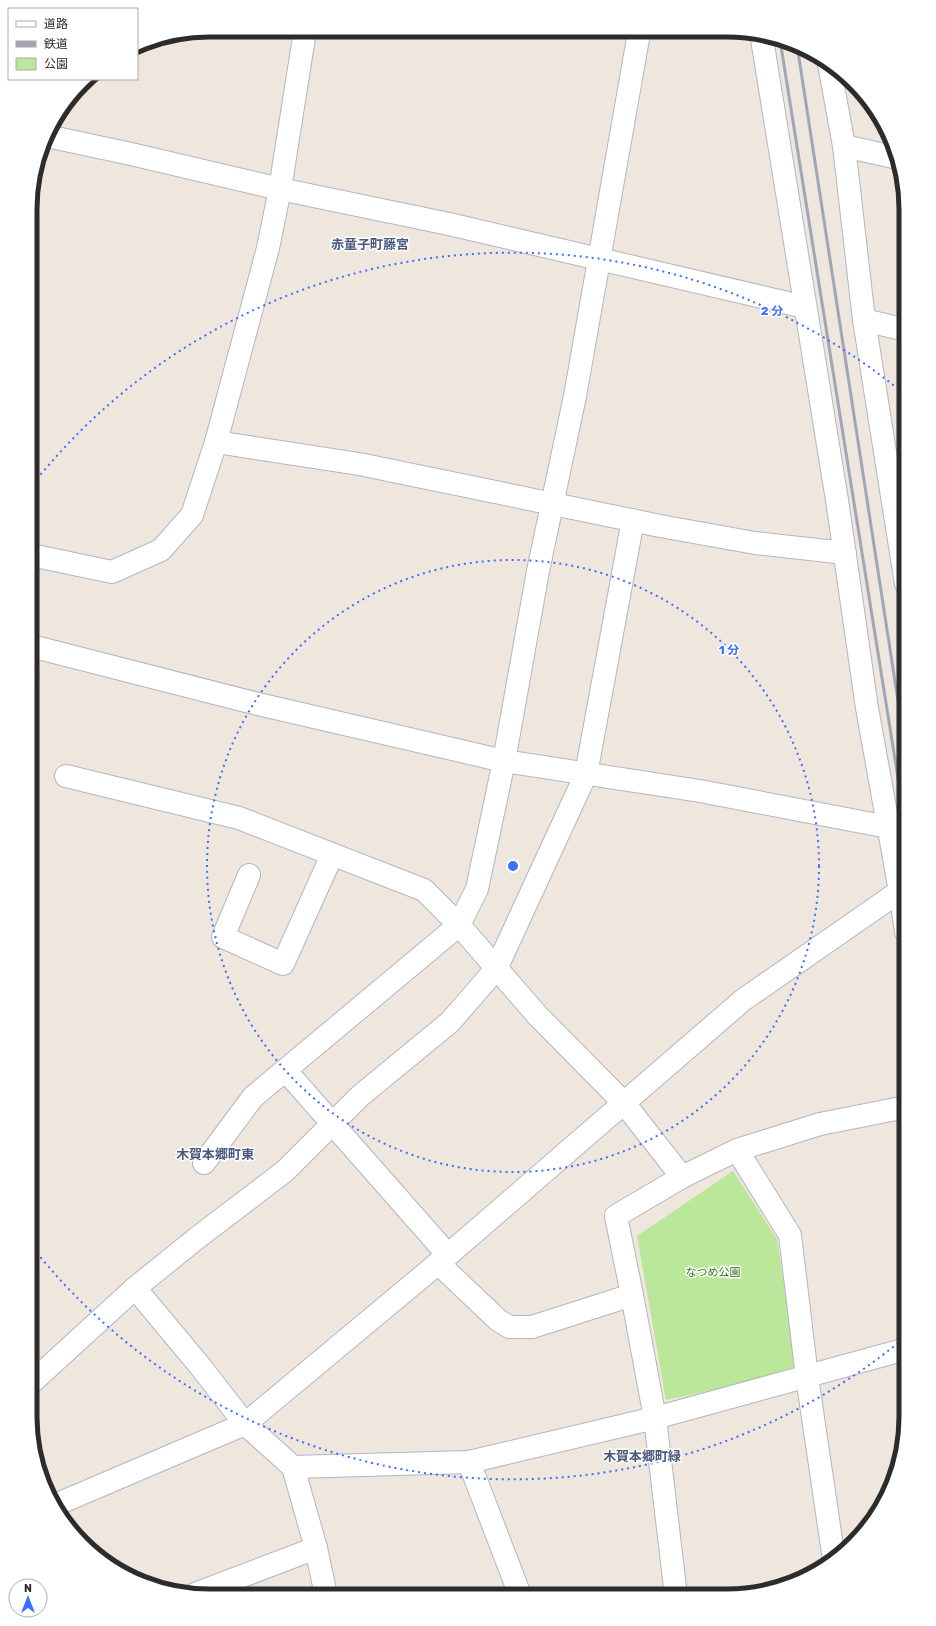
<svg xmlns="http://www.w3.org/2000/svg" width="936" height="1626" font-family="Rubik,'Noto Sans JP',sans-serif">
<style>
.green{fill:#bae799}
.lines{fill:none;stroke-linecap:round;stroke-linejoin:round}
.minor-casing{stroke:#b2b6c1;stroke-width:24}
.path{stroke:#c8c8c8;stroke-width:2.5;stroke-dasharray:3 2;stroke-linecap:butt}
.minor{stroke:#fff;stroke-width:22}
.rail{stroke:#a0a6b8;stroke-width:3}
.ring{fill:none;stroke:#3b70ff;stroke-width:2;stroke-dasharray:2 4}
.labels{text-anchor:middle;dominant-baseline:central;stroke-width:3;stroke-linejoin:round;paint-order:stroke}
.park-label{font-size:11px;fill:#316f17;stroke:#fff}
.quarter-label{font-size:13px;font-weight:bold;fill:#4a5880;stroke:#fff}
.rim{fill:none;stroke:#2c2c2c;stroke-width:5}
.centre{fill:#3b70ff;stroke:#fff;stroke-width:2}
.ring-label{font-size:12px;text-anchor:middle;font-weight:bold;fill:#3b70ff;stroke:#fff;stroke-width:3;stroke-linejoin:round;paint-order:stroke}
</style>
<rect width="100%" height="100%" fill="#efe6de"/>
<path class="green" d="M733,1171l44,68 21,133 -132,28 -29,-164z"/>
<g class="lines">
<g class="minor-casing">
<g id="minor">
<path d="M639,33l-64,363 -37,175 -34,190 -27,128 -18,36 79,91 86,87 58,74"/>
<path d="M761,33l76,467 30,208 33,183 6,41"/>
<path d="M829,64l15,82 20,174 42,264"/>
<path d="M47,136l84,18 149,35 169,35 356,83"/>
<path d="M844,146l54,12"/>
<path d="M864,320l42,10"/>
<path d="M216,442l143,22 301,62 95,17 90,10"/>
<path d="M31,555l81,17 49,-22 31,-35 24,-73 52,-194 12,-59 25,-158"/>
<path d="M31,646l227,58 246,57 196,30 188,36"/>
<path d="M66,776l173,42 185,72 35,35 -206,172 -49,66"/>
<path d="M249,875l-26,62 60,27 49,-109"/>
<path d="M286,1071l162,184"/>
<path d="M737,1150l83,-26 86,-17"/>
<path d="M438,1263l60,57 11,7h23l100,-32"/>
<path d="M135,1288l65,78 45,58 48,43 23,81 10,47"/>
<path d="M30,1384l105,-96 62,-50 88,-67 75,-75 90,-74 46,-53 90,-195 47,-254"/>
<path d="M469,1462l51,133"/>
<path d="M293,1467l176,-5 186,-44 251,-69"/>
<path d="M55,1505l190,-81 203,-169 295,-255 157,-109"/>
<path d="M195,1594l121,-46"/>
<path d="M676,1596l-21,-178 -23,-123 -16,-79 66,-39 55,-27 53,85 17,142 27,183"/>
</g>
</g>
<path class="path" d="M31,796l8,-124"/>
<use href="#minor" class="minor"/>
<g class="rail">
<path d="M780,40l126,788"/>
<path d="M797,45l109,708"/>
</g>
</g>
<g class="ring">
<circle cx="513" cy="866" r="306"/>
<path d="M903 1339A613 613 0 0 1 33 1248M33 484A613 613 0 0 1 903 393"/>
</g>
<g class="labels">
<g class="park-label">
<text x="713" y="1272">なつめ公園</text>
</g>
<g class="quarter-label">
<text x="370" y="244">赤童子町藤宮</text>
<text x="215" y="1154">木賀本郷町東</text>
<text x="642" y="1456">木賀本郷町緑</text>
</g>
</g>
<path d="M0 0H936V1626H0ZM209 37H727A172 172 0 0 1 899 209V1417A172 172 0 0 1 727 1589H209A172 172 0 0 1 37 1417V209A172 172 0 0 1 209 37Z" fill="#fff" fill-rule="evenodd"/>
<path class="rim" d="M209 37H727A172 172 0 0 1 899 209V1417A172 172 0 0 1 727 1589H209A172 172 0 0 1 37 1417V209A172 172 0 0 1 209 37Z"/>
<circle cx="513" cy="866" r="6" class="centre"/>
<g class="ring-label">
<text x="772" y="315">2 分</text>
<text x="729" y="654">1 分</text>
</g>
<rect x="8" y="8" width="130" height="72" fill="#ffffff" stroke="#ababab"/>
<rect x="16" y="21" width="20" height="6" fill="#ffffff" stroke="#ababab"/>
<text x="44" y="28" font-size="12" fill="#2c2c2c">道路</text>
<rect x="16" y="41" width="20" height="6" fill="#a0a6b8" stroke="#ababab"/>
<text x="44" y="48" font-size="12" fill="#2c2c2c">鉄道</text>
<rect x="16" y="58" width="20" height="12" fill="#bae799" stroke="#ababab"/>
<text x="44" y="68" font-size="12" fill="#2c2c2c">公園</text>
<g transform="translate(28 1598)"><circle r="19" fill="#ffffff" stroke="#ababab"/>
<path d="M0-3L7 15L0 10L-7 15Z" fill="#3b70ff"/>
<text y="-6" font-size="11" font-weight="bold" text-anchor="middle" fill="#2c2c2c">N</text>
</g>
</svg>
